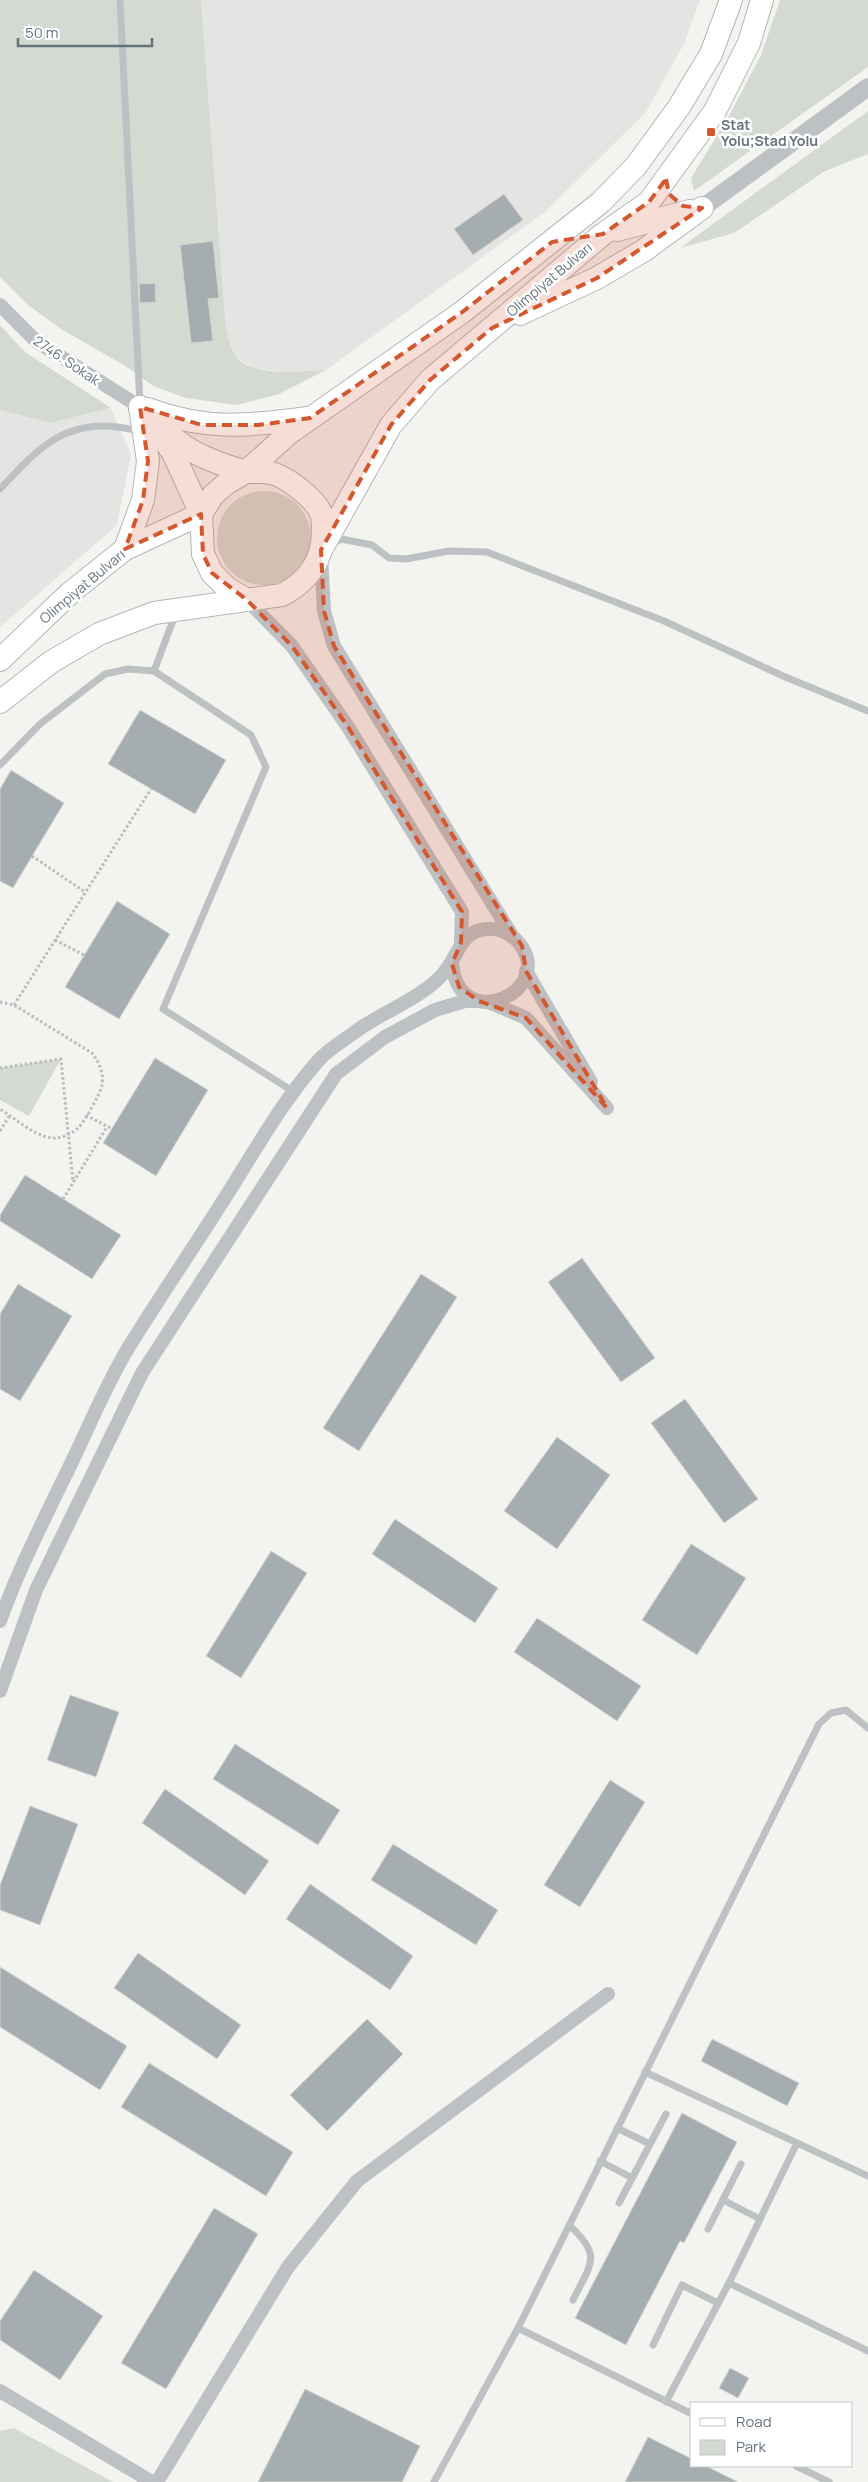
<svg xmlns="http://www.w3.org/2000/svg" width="868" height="2482" font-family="Manrope,sans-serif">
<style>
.built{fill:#e4e5e3}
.green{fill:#d4dad1}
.building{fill:#a6adb1;stroke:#d5d5d3}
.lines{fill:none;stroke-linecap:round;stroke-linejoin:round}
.primary-casing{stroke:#b3b6b9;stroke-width:24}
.path{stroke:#b9bbbd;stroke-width:3;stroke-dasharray:2.5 2.5;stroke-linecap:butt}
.service{stroke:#bdc1c4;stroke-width:7}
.minor{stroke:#bdc1c4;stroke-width:14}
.tertiary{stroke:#bdc1c4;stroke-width:18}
.primary{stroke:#fff;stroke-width:22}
.marked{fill:#d45730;fill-opacity:0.2;stroke:#d45730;stroke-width:4;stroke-dasharray:10 6;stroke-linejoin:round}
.poi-dot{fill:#d45730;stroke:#fff;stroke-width:2}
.labels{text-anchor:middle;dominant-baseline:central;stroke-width:5;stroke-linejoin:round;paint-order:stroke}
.poi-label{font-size:14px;font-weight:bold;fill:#65737e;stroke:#fff;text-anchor:start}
.street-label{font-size:14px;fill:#65737e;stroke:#fff}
</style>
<rect width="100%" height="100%" fill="#f3f4f0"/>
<g class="built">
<path d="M201,0h499l-16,44 -38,68 -101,100 -219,158 -40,2 -32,-4 -18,-10 -10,-28z"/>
<path d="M111,408l20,47 -14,70 -117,102v-217l51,13z"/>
</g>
<g class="green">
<path d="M0,0h201l25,330c3,8 6,23 12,29 19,18 63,12 88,11l-47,24 -42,11 -51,-7 -33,-12 -26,-19 -66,-38 -33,-24 -28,-28z"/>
<path d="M780,0h88v67l-174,124 -3,-13 38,-62 32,-61z"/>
<path d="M868,111v43l-43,17 -91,62 -54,15z"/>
<path d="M0,325l25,27 86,56 -60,15 -51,-13z"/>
<circle cx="264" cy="538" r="47"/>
<path d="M61,1059l-32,57 -29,-16v-32z"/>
<path d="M14,2428l99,54h-113v-51z"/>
</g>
<g class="building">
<path d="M504,194l19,26 -50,35 -19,-26z"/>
<path d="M213,241l6,57 -11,1 5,42 -22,2 -11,-98z"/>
<path d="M155,283l1,19 -16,1 -1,-19z"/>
<path d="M140,710l86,50 -31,54 -87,-50z"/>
<path d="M11,770l53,33 -51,85 -13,-7v-92z"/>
<path d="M117,901l53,33 -51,85 -54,-32z"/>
<path d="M155,1058l53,32 -52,86 -53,-33z"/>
<path d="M25,1175l96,60 -29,44 -92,-58v-6z"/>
<path d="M582,1258l73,100 -34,24 -73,-100z"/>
<path d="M421,1274l36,23 -98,154 -36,-23z"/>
<path d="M18,1284l54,32 -52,85 -20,-12v-75z"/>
<path d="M685,1399l73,100 -34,24 -73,-100z"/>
<path d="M557,1437l53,38 -53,74 -53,-38z"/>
<path d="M395,1519l103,69 -23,35 -103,-69z"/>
<path d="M691,1544l55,34 -49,77 -55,-35z"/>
<path d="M271,1551l36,22 -66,105 -35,-22z"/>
<path d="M537,1618l104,68 -24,35 -103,-69z"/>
<path d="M70,1695l49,17 -23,65 -49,-17z"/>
<path d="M235,1744l105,66 -22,35 -105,-66z"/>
<path d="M610,1780l35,22 -65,105 -36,-22z"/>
<path d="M165,1789l104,72 -24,34 -103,-72z"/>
<path d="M30,1806l48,18 -38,101 -40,-15v-25z"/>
<path d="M393,1844l105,66 -22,35 -105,-65z"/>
<path d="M310,1884l103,72 -23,34 -104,-71z"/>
<path d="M138,1953l103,72 -24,34 -103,-71z"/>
<path d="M0,1967l127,79 -27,44 -100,-63z"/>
<path d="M367,2019l36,35 -76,77 -37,-36z"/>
<path d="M712,2039l87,44 -12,23 -86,-45z"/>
<path d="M149,2063l144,89 -27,44 -145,-89z"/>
<path d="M682,2113l55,29 -53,101 -4,-2 -54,104 -51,-27z"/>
<path d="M214,2208l44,26 -92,155 -45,-26z"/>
<path d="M34,2270l69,46 -43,64 -60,-40v-19z"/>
<path d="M730,2368l19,10 -11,20 -19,-10z"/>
<path d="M305,2389l115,57 -18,36h-144z"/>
<path d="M648,2437l44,22v7h14l32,16h-113z"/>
</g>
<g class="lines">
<g class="primary-casing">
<g id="primary">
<path d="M617,230l73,-19"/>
<path d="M520,314l77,-36 46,-27 59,-43"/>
<path d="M148,409c59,22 99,17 160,9"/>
<path d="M161,436l12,17 28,61 2,40 9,19 15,15 20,12"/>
<path d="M201,514l12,-19 14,-12 19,-11 42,-38 173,-121 140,-111 35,-36 43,-59 32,-53 20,-54"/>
<path d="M125,549l18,-49 5,-39 -8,-54"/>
<path d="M321,550l70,-125 39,-45 173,-146 46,-32 66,-91 34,-68 13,-43"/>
<path d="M0,660l70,-67 55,-44 76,-35"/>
<path d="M0,702l51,-40 48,-28 55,-21 128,-18c20,-10 37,-28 40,-52 1,-9 2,-21 -1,-30 -6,-14 -35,-37 -50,-40 -8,-2 -18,0 -26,-2 -14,-3 -30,-9 -43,-15 -25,-11 -43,-31 -62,-49"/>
</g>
</g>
<g class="path">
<path d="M32,856l53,36"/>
<path d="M55,940l29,15"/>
<path d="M0,1002l14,3 78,48c7,9 12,20 10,32 -1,7 -18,38 -24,43 -5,5 -14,9 -21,10 -18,2 -41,-19 -57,-29"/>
<path d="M14,1005l137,-216"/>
<path d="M0,1068l61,-9 12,123"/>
<path d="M86,1115l26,14"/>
<path d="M0,1131l10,-16"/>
<path d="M63,1199l44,-72"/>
</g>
<g class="service">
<path d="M120,0l20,404"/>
<path d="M0,489c32,-33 56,-64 106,-63 11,0 23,3 34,5"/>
<path d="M332,544l9,-5 31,6 17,13 17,1 43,-8 38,1 177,69 119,55 85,35"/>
<path d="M154,671l21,-56"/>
<path d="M0,765l40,-41 65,-50 23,-5 26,2 97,64 15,32 -103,242 131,83"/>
<path d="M645,2072l223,104"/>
<path d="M617,2128l33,16"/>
<path d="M797,2143l-68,140 139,68"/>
<path d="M600,2161l32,17"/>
<path d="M723,2200l37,19"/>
<path d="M619,2203l47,-89"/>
<path d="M569,2225c34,31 22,38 4,75"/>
<path d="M708,2229l33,-65"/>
<path d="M518,2328l174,86"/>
<path d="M653,2345l29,-60 36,18"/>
<path d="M666,2402l63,-119"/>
<path d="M796,2466l33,16"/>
<path d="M434,2482l84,-154 301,-604 12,-11 15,-3 22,18"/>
</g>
<g class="minor">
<path d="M0,305l36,36 104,66"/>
<path d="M321,556l3,55 10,35 179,291"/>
<path d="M247,600l45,46 56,81 114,185 -1,30"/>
<path d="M526,971l65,111"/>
<path d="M491,1003l35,15 81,90"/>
<path d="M0,1621c17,-48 40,-93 62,-139 22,-43 40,-90 65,-132 30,-49 63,-97 94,-146 31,-48 59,-100 97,-143 10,-12 25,-20 37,-29 28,-21 64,-32 87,-57 17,-18 18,-48 50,-46 11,0 20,6 27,14 38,47 -59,94 -67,21"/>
<path d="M0,1691l36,-101 106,-217 194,-299 49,-37 50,-27 30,-9h14"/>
<path d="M0,2391l152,91"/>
<path d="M157,2482l131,-215 69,-86 251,-187"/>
</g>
<path class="tertiary" d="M702,208l166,-121"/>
<use href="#primary" class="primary"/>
</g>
<path class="marked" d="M666,179l3,15 14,12 19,2 -105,70 -105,50 -62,52 -39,45 -70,125 3,61 10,35 188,300 4,25 81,137 -81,-90 -47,-17 -20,-14 -7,-23 9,-22 1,-30 -114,-185 -56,-81 -45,-46 -35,-27 -9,-19 -2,-40 -76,35 18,-49 5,-39 -8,-54 62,18h56l52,-7 151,-105 91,-71 51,-8 46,-32z"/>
<rect class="poi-dot" x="706" y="127" width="10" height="10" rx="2.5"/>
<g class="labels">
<g class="poi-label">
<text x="721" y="124">Stat<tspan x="721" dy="16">Yolu;Stad Yolu</tspan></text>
</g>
<g class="street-label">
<text transform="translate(549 279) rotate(-40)">Olimpiyat Bulvarı</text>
<text transform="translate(67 360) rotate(34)">2746. Sokak</text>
<text transform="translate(82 586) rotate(-40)">Olimpiyat Bulvarı</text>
</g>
</g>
<rect x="690" y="2402" width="162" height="65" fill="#ffffff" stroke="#c1c7cb"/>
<rect x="700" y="2418" width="25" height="8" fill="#ffffff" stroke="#c1c7cb"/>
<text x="736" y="2427" font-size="15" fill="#65737e">Road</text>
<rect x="700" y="2440" width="25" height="15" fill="#d4dad1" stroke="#c1c7cb"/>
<text x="736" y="2452" font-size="15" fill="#65737e">Park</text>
<path d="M18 38v8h134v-8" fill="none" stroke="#65737e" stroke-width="2.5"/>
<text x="25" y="38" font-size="15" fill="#65737e" stroke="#ffffff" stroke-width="4" paint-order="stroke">50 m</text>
</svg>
